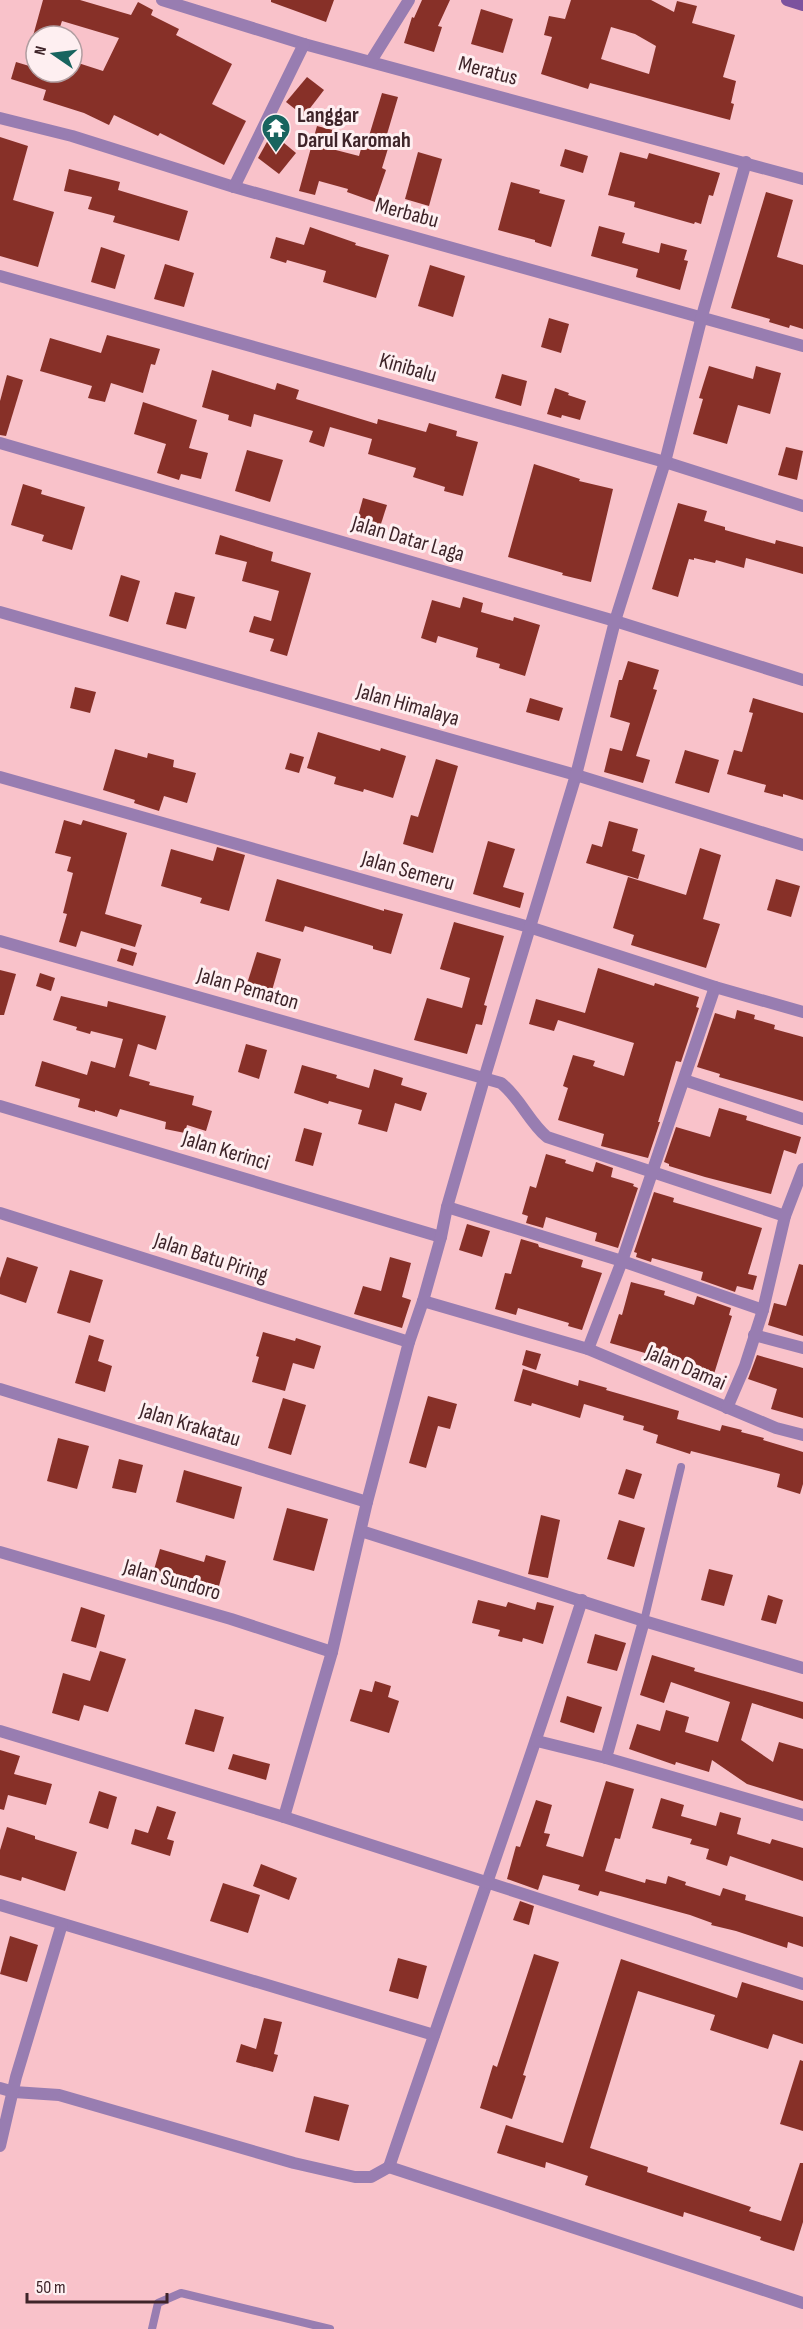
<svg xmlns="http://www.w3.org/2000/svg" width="803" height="2329" font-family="'Sofia Sans Condensed',sans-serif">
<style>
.building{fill:#873028;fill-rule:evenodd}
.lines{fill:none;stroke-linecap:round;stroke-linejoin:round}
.lane{stroke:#987db1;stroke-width:8}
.street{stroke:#987db1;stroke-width:12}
.secondary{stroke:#7c529e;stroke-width:12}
.labels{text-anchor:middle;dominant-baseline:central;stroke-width:6;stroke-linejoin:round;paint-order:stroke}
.street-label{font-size:22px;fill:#3e2429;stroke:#feeff1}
.poi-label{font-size:22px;font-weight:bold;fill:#3e2429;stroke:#feeff1;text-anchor:start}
</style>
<rect width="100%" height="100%" fill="#f9c2ca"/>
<g class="building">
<path d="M43,0h37l51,15 7,-13 15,8 -2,5 28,14 -3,6 56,29 -20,40 34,17 -22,44 -64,-32 -2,3 -44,-21 -5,10 -25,-12 -41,-13 3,-10 -35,-11 5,-17 20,6v4h36v-11l31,10 16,-33 -57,-17 -5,15h-24z"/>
<path d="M271,0h63l-8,22 -55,-20z"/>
<path d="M422,0h28l-12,26 4,1 -8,25 -30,-9 8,-26 2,1z"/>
<path d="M571,0h80l23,12 3,-11 20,5 -5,17 43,12 -12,42 13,4 -5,22 3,1 -4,16 -140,-37 -2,6 -47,-15 11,-37 -8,-2 5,-19 16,3zM611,27l24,7 21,12 -7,28 -48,-15z"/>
<path d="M481,9l32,10 -10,34 -32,-9z"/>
<path d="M307,77l17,13 -20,26 -18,-14z"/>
<path d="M382,93l16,4 -13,44 5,1 -8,26 4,2 -11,32 -28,-10 1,-3 -29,-8 -4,14 -16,-4 18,-65 16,4 -5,18 31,8 6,-21 4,1z"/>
<path d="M272,133l24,20 -17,21 -21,-16z"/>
<path d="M0,137l28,9 -15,54 41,12 -16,55 -38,-11z"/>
<path d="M565,149l23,7 -5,17 -23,-7z"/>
<path d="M418,152l24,7 -13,47 -24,-7z"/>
<path d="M620,152l27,7 2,-6 71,20 -7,23 -4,-1 -8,29 -6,-2 -1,2 -60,-17 1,-5 -27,-7z"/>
<path d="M69,169l51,13 -2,8 70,21 -9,30 -66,-19 2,-6 -27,-7 4,-12 -28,-6z"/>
<path d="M511,182l29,8 -1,3 26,7 -14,47 -16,-5v-2l-37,-10z"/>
<path d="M766,192l27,8 -16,57 26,8v64l-13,-4 -1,3 -20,-6 1,-3 -39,-11z"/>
<path d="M599,226l26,7 -3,10 37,10 2,-10 26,7 -3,10 4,1 -8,29 -44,-13 2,-8 -47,-13z"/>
<path d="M310,227l46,16 -1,2 34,10 -13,43 -53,-16 3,-11 -39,-11 -1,3 -16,-5 6,-21 28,8z"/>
<path d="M101,247l24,8 -10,34 -24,-7z"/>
<path d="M165,264l29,9 -10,34 -30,-8z"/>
<path d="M430,265l35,11 -12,41 -35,-11z"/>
<path d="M549,318l20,6 -8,29 -20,-6z"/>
<path d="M107,335l53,14 -5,16 -4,-1 -8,29 -32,-10 -6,19 -17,-4 4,-12 -52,-15 10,-33 51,15z"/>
<path d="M709,366l44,13 3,-13 25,7 -11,41 -32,-9 -11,39 -34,-10 10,-35 -4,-1z"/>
<path d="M212,370l63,20 2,-7 22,7 -3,9 81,25 1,-5 48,13 3,-9 28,8 -1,5 22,6 -15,54 -19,-5 1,-4 -32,-10 3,-9 -48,-14 4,-15 -42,-12 -6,20 -15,-5 4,-11 -59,-17 -3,13 -23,-7 1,-5 -27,-8z"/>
<path d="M502,374l25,7 -6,25 -26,-8z"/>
<path d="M7,375l16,5 -17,56 -6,-1v-34z"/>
<path d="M555,388l14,5 -1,2 18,6 -6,19 -18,-5 -1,3 -14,-4z"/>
<path d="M143,402l54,18 -8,28 19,5 -7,26 -20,-5 -2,6 -22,-7 9,-29 -32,-10z"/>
<path d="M786,447l17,4 -6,29 -19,-5z"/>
<path d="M247,450l36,10 -13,42 -35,-11z"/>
<path d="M534,464l46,15 -1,2 34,8 -22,93 -29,-7 1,-2 -55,-16z"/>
<path d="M23,484l19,6 -1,4 44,13 -13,43 -30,-9 2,-6 -33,-10z"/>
<path d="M363,498l24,7 -7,22 -23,-7z"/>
<path d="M678,503l29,8 -3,10 21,6v3l50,14 1,-4 27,7v27l-57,-16 -2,10 -28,-8 -1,3 -21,-5v2l-5,-1 -11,38 -26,-8z"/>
<path d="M220,535l53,17 -2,9 40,12 -24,83 -17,-5 4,-12 -25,-7 5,-16 17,5 8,-30 -37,-10 5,-19 -32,-8z"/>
<path d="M121,575l19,6 -12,41 -19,-6z"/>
<path d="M175,592l20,5 -9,32 -20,-5z"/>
<path d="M463,597l20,6 -2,9 32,9 1,-4 26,8 -15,51 -26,-8 1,-4 -24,-7 2,-9 -40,-12 -2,7 -15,-5 11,-38 28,8z"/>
<path d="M628,661l31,9 -6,19 4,1 -21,66 14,4 -7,23 -39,-11 6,-24 12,3 8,-28 -20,-6 9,-37h3z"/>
<path d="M75,687l21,5 -6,21 -20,-5z"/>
<path d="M530,698l33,10 -4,13 -33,-9z"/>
<path d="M753,698l50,15v87l-20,-6v3l-19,-5 2,-7 -39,-11 7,-24 8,2 11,-39 -4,-1z"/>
<path d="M318,732l62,19 1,-3 25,8 -13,42 -29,-9 -1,3 -29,-8 2,-7 -29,-9z"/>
<path d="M115,749l32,9 1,-5 26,7 -1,7 23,6 -9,30 -23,-7 -5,15 -25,-8 1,-3 -32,-10z"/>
<path d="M685,750l34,10 -10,33 -34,-10z"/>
<path d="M290,753l14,4 -5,16 -14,-4z"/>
<path d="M436,759l22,7 -25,87 -30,-9 8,-29 7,2z"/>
<path d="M64,820l17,5 2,-5 44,13 -22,81 37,11 -7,22 -54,-16 -5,16 -17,-5 8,-28 -4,-1 10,-40 -6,-2 4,-14 -16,-4z"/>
<path d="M609,821l29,8 -6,22 13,4 -7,24 -52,-16 6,-19 10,3z"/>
<path d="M488,841l27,8 -12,38 21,6 -4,15 -47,-14z"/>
<path d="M217,847l28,8 -16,56 -29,-8 2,-5 -41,-12 10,-37 42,12z"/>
<path d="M700,848l21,7 -18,64 17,5 -14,44 -75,-23 3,-10 -21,-7 15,-51 58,18z"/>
<path d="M277,879l107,32v-2l19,5 -12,40 -18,-5v-3l-68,-20 -2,6 -38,-11z"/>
<path d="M776,879l24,7 -9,31 -24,-7z"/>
<path d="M454,922l50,14 -20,69 3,1 -5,19 -6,-1 -9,30 -53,-14 13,-42 35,10 8,-30 -30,-9z"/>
<path d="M121,948l16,5 -4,13 -16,-5z"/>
<path d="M257,952l24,7 -10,35 -25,-7z"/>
<path d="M598,968l56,18 1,-3 44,14 -3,10 3,1 -18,54 -5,-1 -18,61h2l-12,36 -47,-12 3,-12 -46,-14 10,-32 -5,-2 10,-31 22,6 -2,5 31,10 10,-33 -76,-23 -4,11 -25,-7 7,-25 49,14z"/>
<path d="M0,970l16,4 -12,41h-4z"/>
<path d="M40,973l15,5 -4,13 -15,-5z"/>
<path d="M61,996l46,11 1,-6 58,15 -10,34 -18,-6 -9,32 21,6 -1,3 45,11 -2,9 20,6 -6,20 -19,-6 -2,8 -20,-4 1,-7 -46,-13 -3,8 -22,-7v2l-17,-5 2,-8 -45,-13 7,-25 45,14 4,-14 24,7 8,-29 -32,-8 -1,3 -14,-4 1,-3 -24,-7z"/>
<path d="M737,1010l18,5 -1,4 21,6 -1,4 29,8v64l-84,-24 1,-3 -23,-7 18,-54 20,6z"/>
<path d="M246,1044l21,6 -8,29 -21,-7z"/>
<path d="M302,1065l35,10 -1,3 33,10 5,-19 29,9 -2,7 26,8 -6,18 -26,-8 -8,29 -29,-8 4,-14 -33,-9 -1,3 -34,-11z"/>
<path d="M719,1108l28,8 -1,4 55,17 -5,17 -12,-4 -13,44 -66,-17 -36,-11v-2l-5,-2 12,-35 34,10z"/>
<path d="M304,1128l18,5 -9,33 -18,-5z"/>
<path d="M546,1154l20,6 -1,3 28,9 3,-10 17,6 -2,9 23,7 -1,2 5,2 -20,60 -23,-7 2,-8 -51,-16 -3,11 -17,-5 2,-7 -6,-2 8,-28 6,2z"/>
<path d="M654,1192l20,6 -1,4 89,26 -14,46 9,2 -4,14 -16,-4 -2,6 -34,-12 2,-8 -51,-14 -1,4 -15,-5 1,-4 -3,-1z"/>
<path d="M467,1224l23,7 -8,26 -23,-7z"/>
<path d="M521,1239l17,5 1,3 44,13 -2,7 21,6 -20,57 -14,-4 1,-3 -51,-15 -2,7 -21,-6 10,-36 6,1z"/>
<path d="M7,1257l31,10 -12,36 -26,-9v-16z"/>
<path d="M390,1257l21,6 -9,34 9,3 -9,28 -48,-14 9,-28 18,5z"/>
<path d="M799,1264l4,1v71l-35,-11 6,-22 12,3z"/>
<path d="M70,1270l33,10 -13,43 -33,-10z"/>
<path d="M631,1282l34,9 -1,4 30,10 3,-9 34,12 -2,7 3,1 -18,58 -17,-6 1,-3 -31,-9 -1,3 -56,-16 9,-29 3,1z"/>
<path d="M263,1332l32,9 1,-3 25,8 -7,23 -21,-6 -8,28 -33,-9 7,-25 -3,-1z"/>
<path d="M89,1335l15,5 -6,21 14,5 -7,26 -30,-9z"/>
<path d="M526,1350l15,4 -5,16 -14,-5z"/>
<path d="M757,1355l46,13v50l-32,-9 6,-20 -29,-10z"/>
<path d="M523,1369l55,17 1,-6 28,8 -1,2 73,21 -2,8 43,12 2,-6 20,5 -1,2 23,6 -1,2 40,12v32l-3,10 -23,-7 3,-13 -89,-23 -1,3 -34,-11 2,-8 -15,-5 1,-4 -21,-6 1,-4 -40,-12 -4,14 -48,-15 -1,3 -17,-5z"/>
<path d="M428,1396l29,8 -7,25 -12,-3 -12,42 -17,-5z"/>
<path d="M283,1398l23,7 -15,50 -23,-7z"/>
<path d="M58,1438l31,8 -12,43 -30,-8z"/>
<path d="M119,1459l24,6 -7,28 -24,-5z"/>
<path d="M626,1469l16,5 -8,25 -16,-5z"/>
<path d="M184,1470l58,17 -8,32 -58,-17z"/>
<path d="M287,1508l41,11 -14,52 -41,-11z"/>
<path d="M541,1515l19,5 -12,58 -20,-4z"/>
<path d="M619,1520l26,8 -11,39 -27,-8z"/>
<path d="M160,1549l44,13 2,-7 20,6 -7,25 -35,-10 -2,6 -29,-9z"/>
<path d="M709,1569l24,6 -9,31 -23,-6z"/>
<path d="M768,1595l15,5 -7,24 -15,-4z"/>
<path d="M478,1600l28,7 2,-5 27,8 2,-8 17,4 -11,38 -20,-6 -1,4 -24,-6 2,-6 -28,-7z"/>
<path d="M81,1607l24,8 -9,33 -25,-7z"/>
<path d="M595,1634l31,9 -9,28 -30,-8z"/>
<path d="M100,1651l26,8 -18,53 -24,-7 -5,16 -27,-8 11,-40 27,8z"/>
<path d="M652,1655l43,13 -1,3 109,31v17l-51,-16 -11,37 32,22 6,-20 24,7v52l-56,-17 -35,-24 -3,12 -33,-10 -1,3 -46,-16 8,-25 23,7 6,-21 23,7 -4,15 33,10 12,-40 -59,-20 -7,21 -24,-8z"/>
<path d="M375,1681l16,5 -3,11 11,4 -10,32 -39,-12 10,-32 12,3z"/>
<path d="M567,1696l35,11 -8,26 -34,-11z"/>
<path d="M195,1709l29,8 -10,35 -29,-8z"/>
<path d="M0,1750l20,6 -6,18 38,10 -6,21 -38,-10 -4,15 -4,-1z"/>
<path d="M233,1754l37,10 -4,16 -38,-11z"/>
<path d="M606,1781l28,8 -14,50 -5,-1 -10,33 40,12 1,-4 20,5 2,-8 18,6 -1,3 35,11 3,-8 23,7 -1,5 58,17v30l-15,-5 -1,6 -51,-17 -25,-6 1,-2 -22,-8 -70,-19 -20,-5 -2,5 -20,-6 2,-5 -37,-10 -5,15 -31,-11 9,-33 4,1 16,-47 16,5 -8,28 6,1 -4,12 37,11z"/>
<path d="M99,1791l18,6 -9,32 -19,-6z"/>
<path d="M661,1798l23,7 -3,11 35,10 4,-14 21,6 -4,16 33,10 2,-5 31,9v33l-73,-25 -3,10 -21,-7 3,-10 -19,-5 2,-5 -40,-11z"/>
<path d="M157,1806l19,6 -9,27 7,2 -4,15 -39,-12 4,-15 13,4z"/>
<path d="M7,1827l28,9v3l42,13 -12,39 -43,-14 -1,4 -21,-6v-25z"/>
<path d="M261,1864l36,14 -8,22 -36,-14z"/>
<path d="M223,1883l37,12 -12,38 -38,-12z"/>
<path d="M520,1901l14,5 -5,19 -16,-5z"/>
<path d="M10,1936l28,9 -11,37 -27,-8z"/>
<path d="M534,1954l25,8 -36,113 3,1 -14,43 -32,-11 13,-43 4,2z"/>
<path d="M398,1958l29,8 -9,33 -29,-8z"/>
<path d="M621,1959l116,39 5,-16 61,19v43l-30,-10 -5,15 -58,-19 5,-15 -77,-24 -48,157 58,19 -1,5 104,35 -2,4 32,10 19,-58h3v59l-9,29 -34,-11 1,-3 -77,-25 -1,5 -98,-32 3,-9 -42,-14 -1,6 -48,-15 9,-28 57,18z"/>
<path d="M264,2018l18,4 -8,32 4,1 -5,17 -37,-10 5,-18 15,5z"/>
<path d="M800,2060l3,1v70l-23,-7z"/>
<path d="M314,2096l35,9 -10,36 -34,-9z"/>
</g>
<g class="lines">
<g class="lane">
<path d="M644,1621l37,-154"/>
<path d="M152,2329l6,-26 23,-10 149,36"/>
</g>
<g class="street">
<path d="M162,0l142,44 499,135"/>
<path d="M371,61l38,-61"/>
<path d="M0,118l72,18 162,51 569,159"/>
<path d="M234,187l70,-143"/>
<path d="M0,276l665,186 138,44"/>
<path d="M0,443l615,178 188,59"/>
<path d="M0,612l576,163 227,70"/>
<path d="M0,777l529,150 186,60 88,25"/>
<path d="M0,941l501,142c19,15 28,39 46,54l238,79"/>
<path d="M684,1080l119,39"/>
<path d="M0,1106l441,131"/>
<path d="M447,1207l175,54 141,49"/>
<path d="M0,1213l409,129"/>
<path d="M423,1301l165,48 188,79 27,7"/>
<path d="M754,1335l49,13"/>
<path d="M588,1349l34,-88 93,-274"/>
<path d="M0,1389l367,113"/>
<path d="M727,1408l18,-42 18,-56 22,-94 18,-47"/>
<path d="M361,1531l283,90 159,47"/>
<path d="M0,1552l231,67 101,33"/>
<path d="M582,1600c-61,190 -129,378 -193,567l414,136"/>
<path d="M644,1621l-38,137 197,57"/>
<path d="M0,1731l284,86 519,167"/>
<path d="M537,1741l69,17"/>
<path d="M284,1817l48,-165 35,-150 42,-160 14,-41 18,-64 6,-30 37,-128 92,-304 39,-154 50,-159 37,-146 44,-154"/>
<path d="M0,1905l434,130"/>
<path d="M0,2088l14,4 45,3 235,68 61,14h16l18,-10"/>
<path d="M0,2146l16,-69 46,-153"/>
</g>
<path class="secondary" d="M787,0l16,5"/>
</g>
<defs>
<g id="temple-pin" transform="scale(1.5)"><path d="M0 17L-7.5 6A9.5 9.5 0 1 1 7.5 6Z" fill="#18645f" stroke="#feeff1"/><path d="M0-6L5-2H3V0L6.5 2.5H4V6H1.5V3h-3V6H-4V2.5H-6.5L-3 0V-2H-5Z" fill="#fff"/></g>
</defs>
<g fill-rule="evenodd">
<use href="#temple-pin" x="276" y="128"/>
</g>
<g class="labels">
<g class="street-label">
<text transform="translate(488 71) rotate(15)">Meratus</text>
<text transform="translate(407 213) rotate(15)">Merbabu</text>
<text transform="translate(408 368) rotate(16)">Kinibalu</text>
<text transform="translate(408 539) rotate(16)">Jalan Datar Laga</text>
<text transform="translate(408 705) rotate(16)">Jalan Himalaya</text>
<text transform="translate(408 871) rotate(16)">Jalan Semeru</text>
<text transform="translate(248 989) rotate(16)">Jalan Pematon</text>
<text transform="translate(226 1151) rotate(17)">Jalan Kerinci</text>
<text transform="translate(211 1258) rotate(18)">Jalan Batu Piring</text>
<text transform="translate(686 1368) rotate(23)">Jalan Damai</text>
<text transform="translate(190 1425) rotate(17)">Jalan Krakatau</text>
<text transform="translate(172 1580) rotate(16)">Jalan Sundoro</text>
</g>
<g class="poi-label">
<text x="297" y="115">Langgar<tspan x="297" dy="25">Darul Karomah</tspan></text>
</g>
</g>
<g transform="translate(54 54) rotate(284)"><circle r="28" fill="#feeff1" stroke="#b19ea1" stroke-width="1.5"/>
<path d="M0-4.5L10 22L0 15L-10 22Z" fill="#18645f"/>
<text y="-9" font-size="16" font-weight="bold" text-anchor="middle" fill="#3e2429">N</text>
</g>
<path d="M27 2293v9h140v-9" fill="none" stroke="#3e2429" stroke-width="3"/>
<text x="36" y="2293" font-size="18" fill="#3e2429" stroke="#feeff1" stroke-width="4.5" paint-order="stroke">50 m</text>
</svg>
